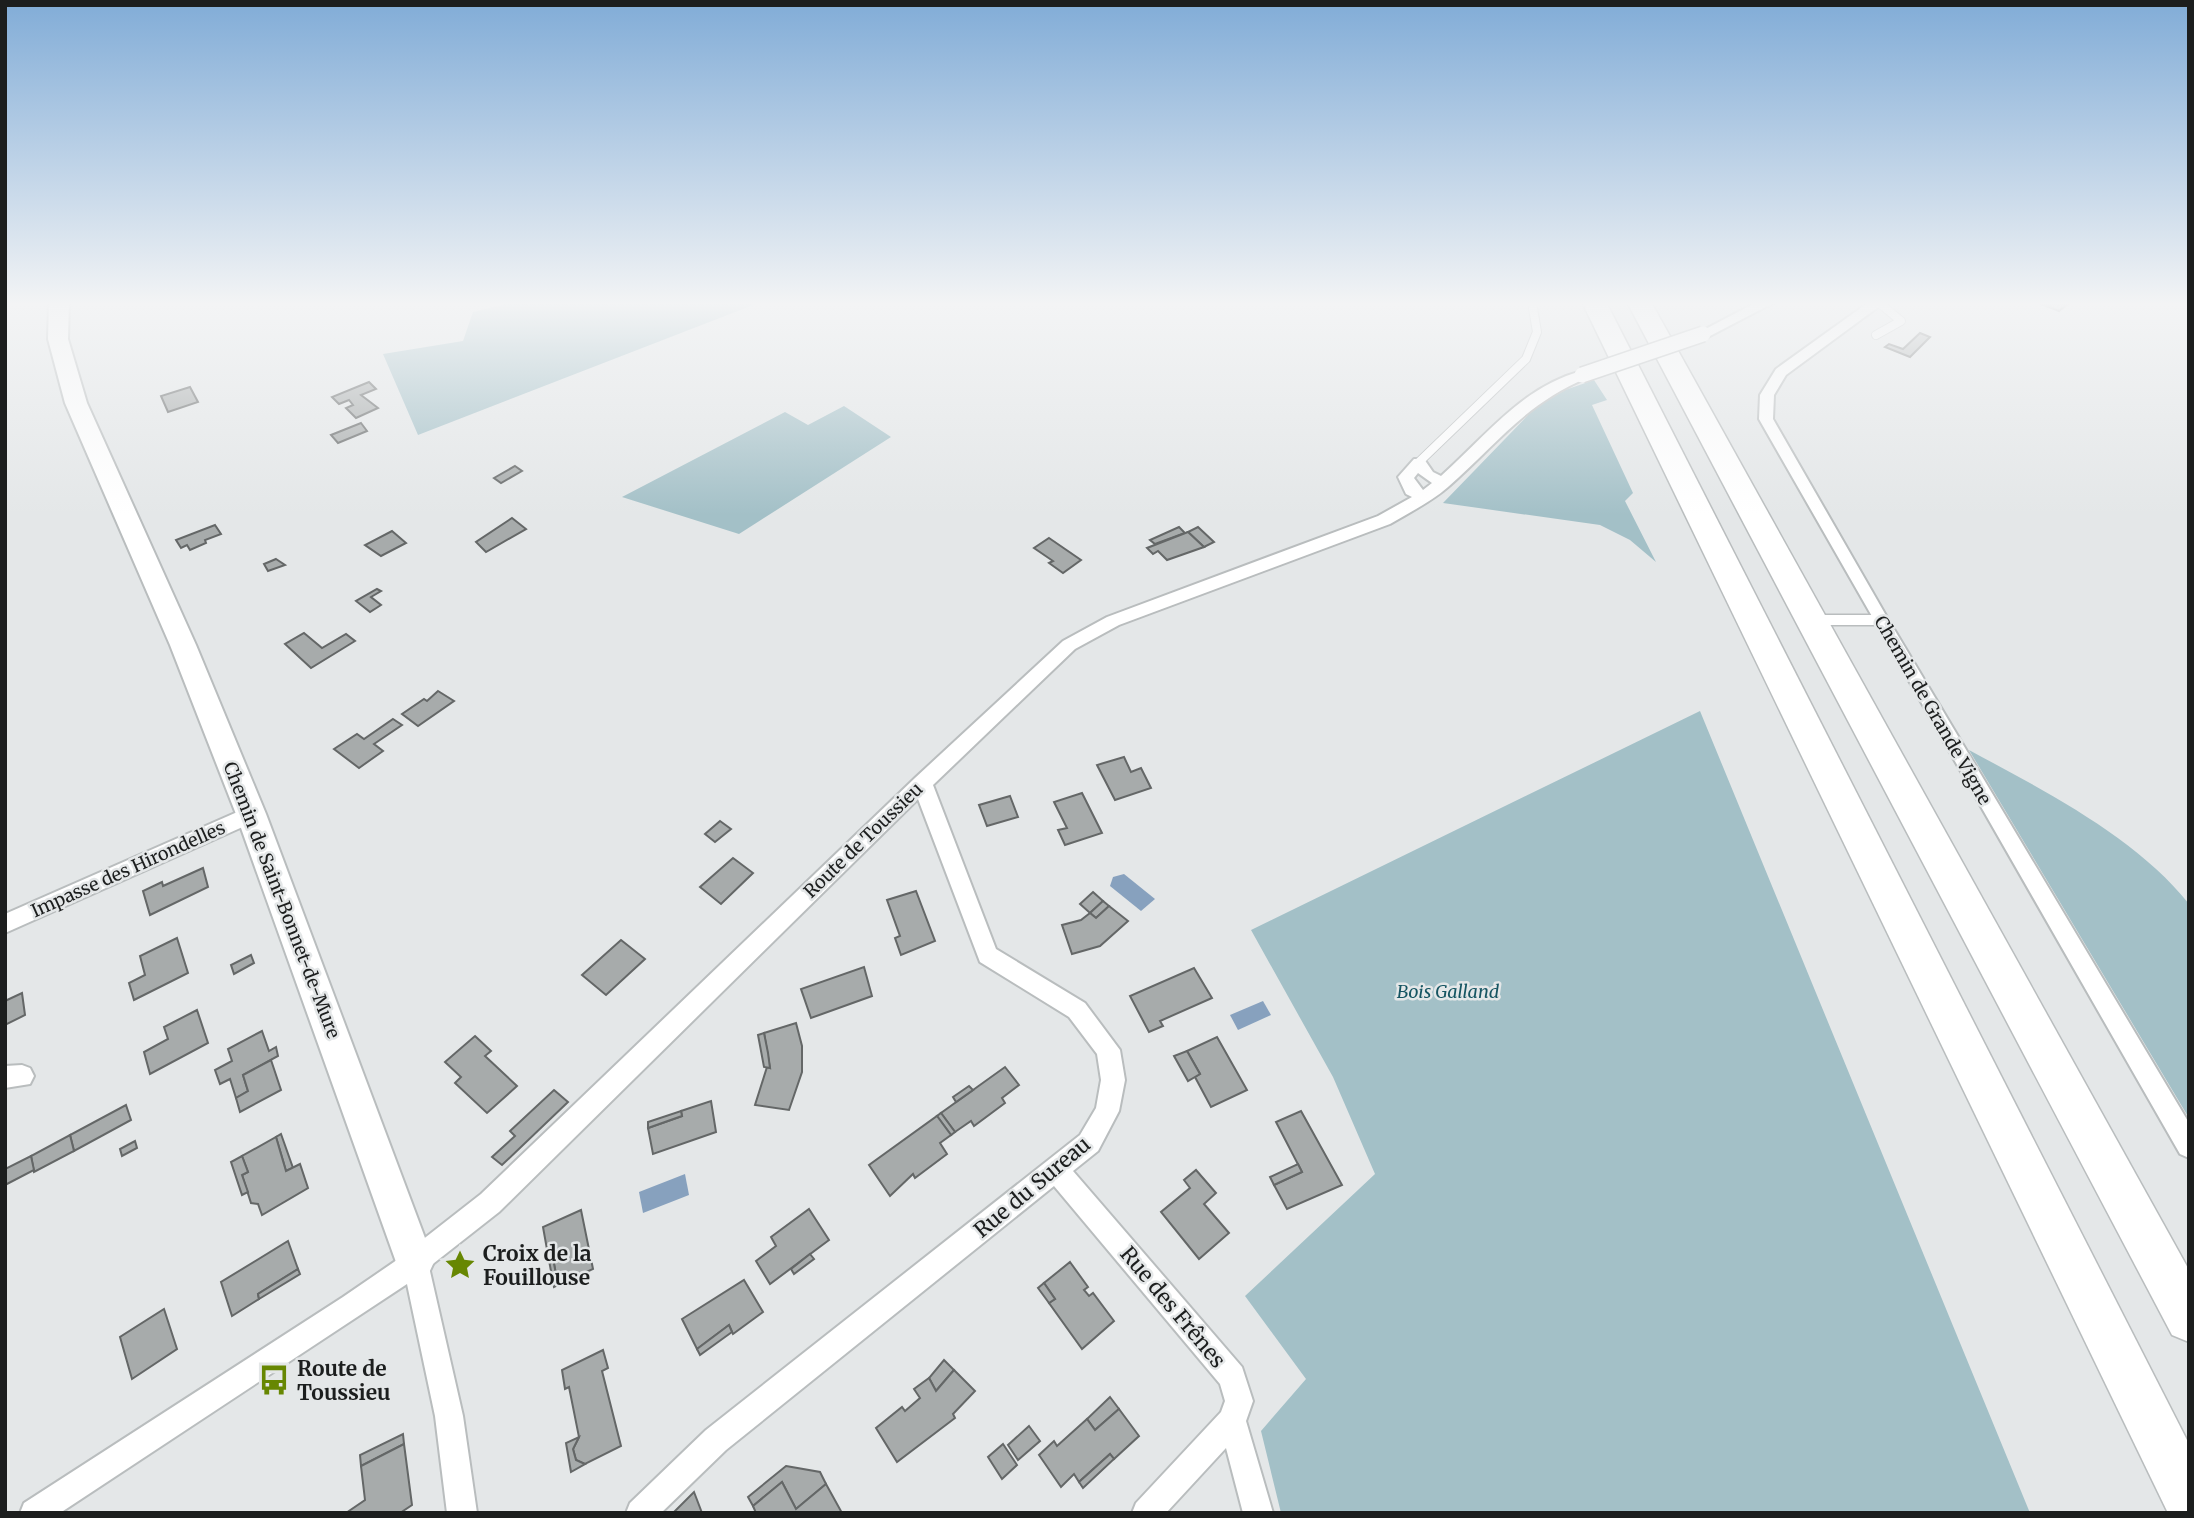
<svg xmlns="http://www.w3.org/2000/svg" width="2194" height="1518" font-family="Merriweather,serif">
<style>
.green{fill:#a3c0c7}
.water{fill:#87a1be}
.building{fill:#a7abab;stroke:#646767;stroke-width:2}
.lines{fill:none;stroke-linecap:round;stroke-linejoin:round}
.lane-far1-casing{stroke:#b9bdbe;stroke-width:10}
.lane-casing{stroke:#b9bdbe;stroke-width:13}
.street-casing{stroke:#b9bdbe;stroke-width:4}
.secondary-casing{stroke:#b9bdbe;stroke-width:4}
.highway-casing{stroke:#b9bdbe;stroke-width:3}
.lane-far1{stroke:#fff;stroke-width:8}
.lane{stroke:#fff;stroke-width:10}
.street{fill:#fff;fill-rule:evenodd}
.secondary{fill:#fff;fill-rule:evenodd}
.highway{fill:#fff;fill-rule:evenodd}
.street-bridge-casing{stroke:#b9bdbe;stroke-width:18;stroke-linecap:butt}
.street-bridge{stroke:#fff;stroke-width:15}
.labels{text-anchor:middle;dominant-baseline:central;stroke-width:5;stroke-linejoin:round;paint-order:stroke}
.street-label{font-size:18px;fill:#1c1e1e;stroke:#e4e7e8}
.park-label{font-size:18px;font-style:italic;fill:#165562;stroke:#e4e7e8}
.near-street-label{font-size:21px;fill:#1c1e1e;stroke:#e4e7e8}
.near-poi-label{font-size:21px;font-weight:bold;fill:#1c1e1e;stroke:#e4e7e8;text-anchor:start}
</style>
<rect width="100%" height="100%" fill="#e4e7e8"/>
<g class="green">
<path d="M514,302h247l-343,133 -35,-81 80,-13 10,-29z"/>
<path d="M1594,380l13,20 -15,5 41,88 -8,8 31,61 -26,-22 -30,-15 -157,-22 92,-95 30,-18z"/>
<path d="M844,406l47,31 -152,97 -117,-37 163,-85 23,13z"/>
<path d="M1700,711l330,802h-749l-20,-82 45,-52 -61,-83 130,-122 -42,-97 -82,-147z"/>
<path d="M1969,750c74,40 167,87 220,154v214z"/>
</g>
<g class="water">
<path d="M1124,874l31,25 -14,12 -31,-25 3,-9z"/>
<path d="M1263,1001l8,14 -33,15 -8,-15z"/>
<path d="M685,1174l4,21 -46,18 -4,-21z"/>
</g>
<g class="building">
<path d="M2036,302h34l-11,9z"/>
<path d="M1920,333l10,4 -20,20 -25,-10 4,-3 14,5z"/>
<path d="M369,382l7,7 -15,6 17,13 -22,10 -10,-10 7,-3 -4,-5 -10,4 -7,-7z"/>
<path d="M190,387l8,15 -30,10 -7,-16z"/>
<path d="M361,423l6,8 -29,12 -7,-8z"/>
<path d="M515,466l7,5 -21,12 -7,-5z"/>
<path d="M512,518l14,11 -40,23 -10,-10z"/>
<path d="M215,525l6,9 -16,6 1,3 -16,7 -3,-5 -6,3 -5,-8z"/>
<path d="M1179,527l6,6 -30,11 -5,-4z"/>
<path d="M1198,527l16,15 -10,5 -16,-15z"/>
<path d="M392,531l14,12 -25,13 -16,-11z"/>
<path d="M1188,532l16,15 -37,13 -9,-9 -5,3 -6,-6z"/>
<path d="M1049,538l32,22 -18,13 -14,-10 4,-2 -19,-13z"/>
<path d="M276,559l9,6 -17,6 -4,-7z"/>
<path d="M377,589l4,2 -10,6 10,8 -11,7 -14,-11z"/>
<path d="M304,633l18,15 24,-14 9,7 -44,27 -26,-24z"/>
<path d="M438,691l16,10 -36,25 -16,-12 22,-15 3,2z"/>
<path d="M393,719l9,6 -28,19 9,7 -24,17 -25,-19 23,-15 7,5z"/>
<path d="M1124,757l7,15 10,-4 10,20 -36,12 -18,-35z"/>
<path d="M1082,793l20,40 -37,12 -7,-15 9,-2 -13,-26z"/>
<path d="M1010,796l8,21 -31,9 -8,-21z"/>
<path d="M720,821l11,8 -16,13 -10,-8z"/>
<path d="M733,858l20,15 -32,31 -21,-17z"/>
<path d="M203,868l5,19 -58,28 -7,-24 19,-9 1,4z"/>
<path d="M916,891l19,50 -34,14 -6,-17 5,-2 -13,-36z"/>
<path d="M1093,892l10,9 -13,12 -10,-9z"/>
<path d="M1103,901l6,5 -13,12 -6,-5z"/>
<path d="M1109,906l19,15 -28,25 -28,8 -10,-29 19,-5 9,-7 6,5z"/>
<path d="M177,938l11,35 -54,27 -5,-17 16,-8 -5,-19z"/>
<path d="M621,940l24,19 -39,36 -24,-20z"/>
<path d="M251,955l3,8 -20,11 -3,-9z"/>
<path d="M864,967l8,29 -61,22 -10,-29z"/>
<path d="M1194,968l18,30 -52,23 3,5 -14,6 -19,-36z"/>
<path d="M22,993l3,22 -20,10v-24z"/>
<path d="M197,1010l11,33 -58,31 -6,-22 24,-13 -4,-12z"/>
<path d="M796,1023l6,23v26l-13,38 -34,-5 12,-38 3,1 -6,-35z"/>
<path d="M262,1031l7,20 7,-4 2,9 -35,19 5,16 -12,7 -6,-19 -10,5 -5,-14 17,-9 -4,-12z"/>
<path d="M764,1033l4,20 2,15 -6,-1 -6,-32z"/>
<path d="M475,1036l16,15 -6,5 32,30 -30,27 -32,-30 6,-6 -16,-15z"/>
<path d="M1217,1037l30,53 -36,17 -16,-30 5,-3 -13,-23z"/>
<path d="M1187,1051l13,23 -12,7 -14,-25z"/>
<path d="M271,1060l10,30 -41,22 -4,-14 12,-7 -5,-16z"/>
<path d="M1005,1067l14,18 -17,13 3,5 -31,23 -3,-5 -16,11 -14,-19z"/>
<path d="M969,1086l4,4 -17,12 -3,-5z"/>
<path d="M554,1090l14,12 -66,63 -10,-8 23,-21 -5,-5z"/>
<path d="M711,1101l5,31 -63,22 -5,-26 34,-12 -1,-5z"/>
<path d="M126,1105l5,15 -57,31 -4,-16z"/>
<path d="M681,1111l1,5 -34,12v-6z"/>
<path d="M1301,1111l41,74 -55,24 -13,-24 28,-13 -26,-50z"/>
<path d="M941,1113l14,19 -4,3 -14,-19z"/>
<path d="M937,1116l14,19 -11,8 7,11 -32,24 -2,-4 -23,22 -21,-31z"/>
<path d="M281,1134l12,34 -7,3 -10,-34z"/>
<path d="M70,1135l4,16 -40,21 -3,-16z"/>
<path d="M276,1137l10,34 14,-7 8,24 -46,27 -4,-11 -7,-1 -9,-28 6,-3 -6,-16z"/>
<path d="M135,1141l2,7 -15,8 -2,-7z"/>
<path d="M31,1156l3,14 -29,15v-16z"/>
<path d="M242,1156l6,16 -6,3 6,17 -6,3 -11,-33z"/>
<path d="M1298,1164l4,8 -28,13 -4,-8z"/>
<path d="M1196,1170l20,23 -12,11 25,29 -30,26 -38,-47 29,-24 -6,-8z"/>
<path d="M809,1209l20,31 -59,44 -14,-23 20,-15 -5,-9z"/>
<path d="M581,1210l12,59 -35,16 -6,-32 -4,2 -5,-28z"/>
<path d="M288,1241l10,28 -40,25 1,5 -27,17 -11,-34z"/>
<path d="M552,1253l6,32 -4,2 -6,-32z"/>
<path d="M810,1254l4,5 -20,15 -3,-5z"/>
<path d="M1070,1262l18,25 -4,3 5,6 4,-3 21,28 -32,28 -33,-46 6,-4 -11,-16z"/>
<path d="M298,1269l2,5 -41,25 -1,-5z"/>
<path d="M744,1280l19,32 -30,22 -4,-9 -32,24 -15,-30z"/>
<path d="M1044,1283l11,16 -6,4 -11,-15z"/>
<path d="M164,1309l13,40 -45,30 -12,-42z"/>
<path d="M729,1325l3,7 -32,23 -3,-6z"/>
<path d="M603,1350l5,18 -6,3 19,75 -36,18 -9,-4 -3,-11 6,-12 -10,-50 -4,2 -3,-19z"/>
<path d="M944,1360l10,10 -18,21 -7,-13z"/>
<path d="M954,1370l21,21 -22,23 2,4 -58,44 -21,-34 26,-21 3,4 15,-13 -6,-9 15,-11 7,13z"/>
<path d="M1110,1397l9,12 -24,21 -8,-11z"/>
<path d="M1119,1409l20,27 -25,23 -4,-5 -31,28 -5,-8 -13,13 -22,-32 15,-14 3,5 30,-27 8,11z"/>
<path d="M1029,1426l11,15 -22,19 -10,-15z"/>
<path d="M403,1434l1,10 -43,22 -1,-11z"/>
<path d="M579,1437l-6,12 3,11 9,4 -14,8 -5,-29z"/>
<path d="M404,1444l8,61 -12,8h-54l19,-13 -4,-34z"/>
<path d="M1003,1444l14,21 -15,14 -14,-22z"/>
<path d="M1110,1454l4,5 -31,29 -4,-6z"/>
<path d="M786,1466l34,6 6,12 -30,25 -14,-27 -29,24 -5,-9z"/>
<path d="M782,1482l14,27 30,-25 16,29h-86l-3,-7z"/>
<path d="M694,1492l8,21h-29z"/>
</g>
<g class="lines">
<g class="lane-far1-casing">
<g id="lane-far1">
<path d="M1876,335l25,-14 -23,-19"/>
<path d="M1419,462l107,-103 11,-27 -5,-30"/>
</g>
</g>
<g class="lane-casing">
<path id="lane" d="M1816,620h64"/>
</g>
<g class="street-casing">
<g id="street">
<path d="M1757,302h18l-67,35 -12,-3z"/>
<path d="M1869,302h16l-99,73 -12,20 -1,24 115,200 301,504v35l-9,-4 -421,-735 1,-24 16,-26z"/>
<path d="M1582,371l5,1v6c-61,25 -91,67 -139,109 -17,15 -38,25 -58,37l-271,101 -44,24 -142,136 63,164 89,54 35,47 5,30 -6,31 -21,40 -25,20 169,196 11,34 -7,20 27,92h-30l-17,-65 -60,65h-34l4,-10 85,-91 4,-11 -5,-17 -166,-198 -328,264 -65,63h-35l4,-10 76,-73 374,-295 16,-27 5,-28 -4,-26 -28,-37 -89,-55 -62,-163 -419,413 -70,55 34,149 14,97h-30l-12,-97 -28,-132 -347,229h-40l4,-10 319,-206 51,-35 87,-68 434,-416 148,-137 44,-24 271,-101 34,-19 -6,-3 -8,-17 16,-18h10l9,13 8,4c44,-39 82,-90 141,-105zM1418,473l14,10 -9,7 -9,-12z"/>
<path d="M251,806l7,2 3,6 -3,6 -253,113v-19z"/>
<path d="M22,1065l8,3 4,8 -4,8 -25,4v-22z"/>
</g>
</g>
<g class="secondary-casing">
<path id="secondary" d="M49,302h20l-1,37 19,64 109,242 70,169 168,448 -6,13 -13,6 -13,-6 -6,-13 -160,-448 -66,-169 -105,-242 -17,-64z"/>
</g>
<g class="highway-casing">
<g id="highway">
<path d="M1582,302h24l583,1142v69h-21z"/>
<path d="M1627,302h24l538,968v72l-17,-7z"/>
</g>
</g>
<use href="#lane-far1" class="lane-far1"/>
<use href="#lane" class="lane"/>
<use href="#street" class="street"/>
<use href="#secondary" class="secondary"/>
<use href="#highway" class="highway"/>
<g class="street-bridge-casing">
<path id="street-bridge" d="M1582,375l121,-41"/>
</g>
<use href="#street-bridge" class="street-bridge"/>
</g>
<linearGradient id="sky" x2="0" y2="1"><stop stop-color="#81acd7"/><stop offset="0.59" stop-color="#f3f4f5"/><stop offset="1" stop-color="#f3f4f5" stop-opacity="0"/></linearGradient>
<rect width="2194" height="515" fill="url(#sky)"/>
<defs>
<g id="sight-bare" transform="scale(2.415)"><path d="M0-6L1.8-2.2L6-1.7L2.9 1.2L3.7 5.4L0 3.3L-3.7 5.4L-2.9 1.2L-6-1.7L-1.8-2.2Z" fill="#678702" stroke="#e4e7e8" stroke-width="2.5" paint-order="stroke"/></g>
<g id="bus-bare" transform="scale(2.415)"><path d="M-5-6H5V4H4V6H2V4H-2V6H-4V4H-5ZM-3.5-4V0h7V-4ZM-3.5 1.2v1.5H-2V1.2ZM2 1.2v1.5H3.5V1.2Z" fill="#678702" stroke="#e4e7e8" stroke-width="2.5" paint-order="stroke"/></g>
</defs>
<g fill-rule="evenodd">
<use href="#sight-bare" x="460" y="1265"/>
<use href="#bus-bare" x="274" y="1380"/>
</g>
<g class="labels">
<g class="street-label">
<text transform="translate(1933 710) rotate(60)">Chemin de Grande Vigne</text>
<text transform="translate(863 840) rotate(-44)">Route de Toussieu</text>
<text transform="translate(128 869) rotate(-24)">Impasse des Hirondelles</text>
<text transform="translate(282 900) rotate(69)">Chemin de Saint-Bonnet-de-Mure</text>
</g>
<g class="park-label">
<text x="1448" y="991">Bois Galland</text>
</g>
<g class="near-street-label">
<text transform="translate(1032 1187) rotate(-40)">Rue du Sureau</text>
<text transform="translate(1173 1307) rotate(50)">Rue des Frênes</text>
</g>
<g class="near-poi-label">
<text x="483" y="1253">Croix de la<tspan x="483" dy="24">Fouillouse</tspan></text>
<text x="297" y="1368">Route de<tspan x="297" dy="24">Toussieu</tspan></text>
</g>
</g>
<rect width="2194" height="1518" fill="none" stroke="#1c1e1e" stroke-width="14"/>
</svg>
